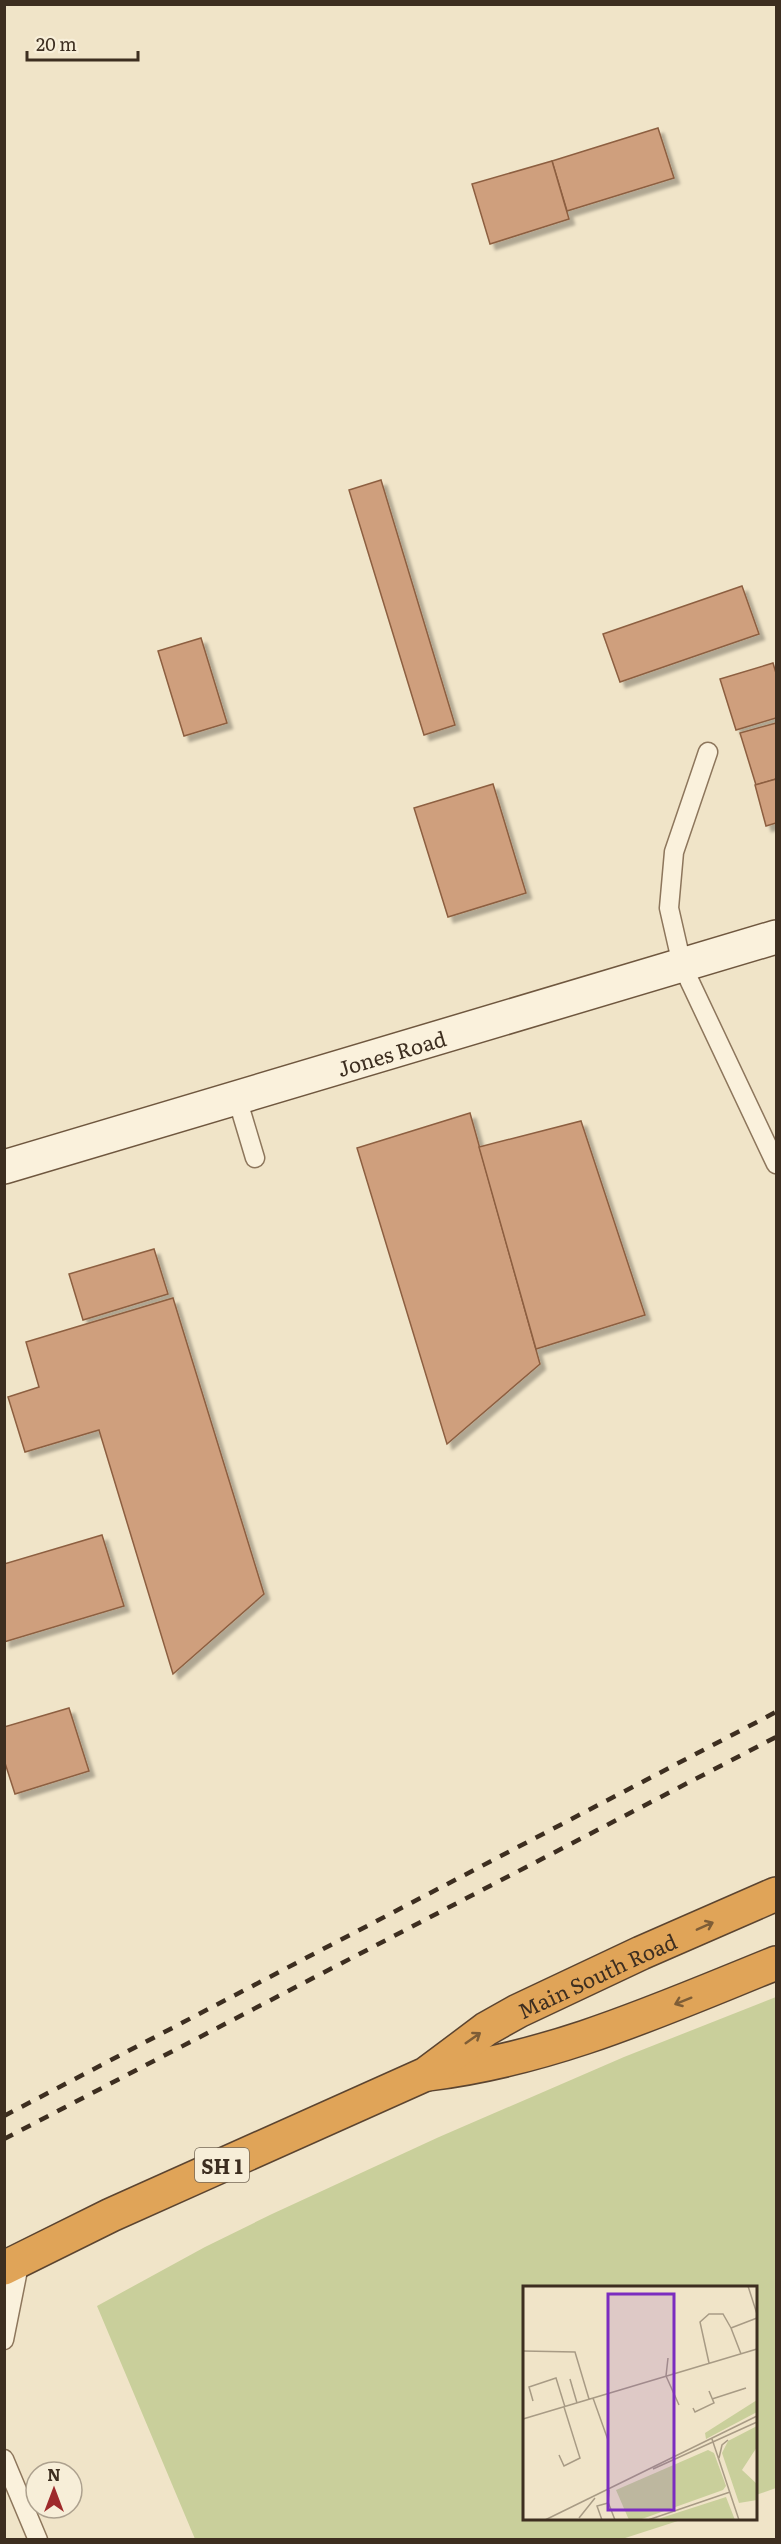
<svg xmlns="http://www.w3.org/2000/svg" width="781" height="2544" font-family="Literata,serif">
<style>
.green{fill:#c9cf9b}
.building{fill:#cf9f7d;stroke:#8d5f41;stroke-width:1.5;filter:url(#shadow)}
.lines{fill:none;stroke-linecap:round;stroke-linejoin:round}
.lane-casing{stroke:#8d765c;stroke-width:21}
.secondary-casing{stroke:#6f573f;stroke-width:36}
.highway-casing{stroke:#5b4430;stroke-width:36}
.lane{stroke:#faf1dc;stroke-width:18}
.secondary{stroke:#faf1dc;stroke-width:33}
.highway{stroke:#e0a458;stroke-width:33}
.rail{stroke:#3d2e20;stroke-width:4.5;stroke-dasharray:10 10;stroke-linecap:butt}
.oneway{stroke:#7e5d36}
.labels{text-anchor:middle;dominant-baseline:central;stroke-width:5;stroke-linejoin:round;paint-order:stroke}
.shield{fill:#f7eed8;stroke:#756857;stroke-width:1.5}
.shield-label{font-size:20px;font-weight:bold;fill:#3d2e20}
.street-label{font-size:21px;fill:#3d2e20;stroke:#f7eed8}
.inset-road{fill:none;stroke:#a89b85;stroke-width:1.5}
.view{fill:#7b2cbf;fill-opacity:0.15;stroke:#7b2cbf;stroke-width:3}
.inset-edge{fill:none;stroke:#3d2e20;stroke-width:3}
</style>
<defs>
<filter id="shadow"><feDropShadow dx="5.5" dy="5.5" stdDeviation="1.5" flood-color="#0004"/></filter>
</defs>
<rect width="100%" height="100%" fill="#f0e4c8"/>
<path class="green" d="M776,1997v491l-20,7v-207h-232v230l160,1 -65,21 -424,-1 -98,-233 108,-59 67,-33 167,-77 185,-80z"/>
<g class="building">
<path d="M658,128l16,50 -107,33 -15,-50z"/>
<path d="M552,161l17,58 -79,25 -18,-60z"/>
<path d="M381,480l74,245 -31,10 -75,-245z"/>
<path d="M742,586l17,48 -139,48 -17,-48z"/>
<path d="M201,638l26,85 -43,13 -26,-85z"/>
<path d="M773,663l3,10v45l-40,12 -16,-51z"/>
<path d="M776,723v56l-20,6 -16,-52z"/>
<path d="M776,779v44l-10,3 -11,-41z"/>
<path d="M493,784l33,109 -78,24 -34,-109z"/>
<path d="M470,1113l70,251 -93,80 -90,-296z"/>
<path d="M581,1121l64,194 -109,34 -57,-202z"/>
<path d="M154,1249l14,45 -85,26 -14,-46z"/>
<path d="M173,1298l91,296 -91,80 -74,-244 -74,22 -17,-55 31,-10 -13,-45z"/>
<path d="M102,1535l22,71 -120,36v-78z"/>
<path d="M69,1708l20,63 -74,23 -11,-34v-33z"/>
</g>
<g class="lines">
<g class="lane-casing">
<g id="lane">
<path d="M708,752l-34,100 -5,56 13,57 94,199"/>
<path d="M237,1098l18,60"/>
<path d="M4,2340l16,-80"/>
<path d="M4,2459l34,81"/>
</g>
</g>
<g class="secondary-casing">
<g id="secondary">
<path id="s1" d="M4,1167l772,-230"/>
</g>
</g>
<g class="highway-casing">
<g id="highway">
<path d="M428,2074c124,-15 234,-65 348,-111"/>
<path id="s2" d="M4,2268l107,-53 315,-141 60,-45 32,-18 123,-58 135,-59"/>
</g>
</g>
<use href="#lane" class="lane"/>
<use href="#secondary" class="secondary"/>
<use href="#highway" class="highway"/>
<g class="rail">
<path d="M4,2116l772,-404"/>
<path d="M4,2139l772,-402"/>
</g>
</g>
<defs><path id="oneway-shaft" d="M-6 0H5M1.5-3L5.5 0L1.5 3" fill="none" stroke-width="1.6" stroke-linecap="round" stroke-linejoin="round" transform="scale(1.5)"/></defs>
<g class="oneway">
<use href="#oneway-shaft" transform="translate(705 1926) rotate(-24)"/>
<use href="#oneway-shaft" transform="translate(683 2001) rotate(158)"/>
<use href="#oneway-shaft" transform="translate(473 2038) rotate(-35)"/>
</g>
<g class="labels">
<rect class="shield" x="195" y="2148" width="54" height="34" rx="4.5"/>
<g class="shield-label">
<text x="222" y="2165">SH 1</text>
</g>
<g class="street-label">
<text stroke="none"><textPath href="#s1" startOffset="404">Jones Road</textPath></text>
<text stroke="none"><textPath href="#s2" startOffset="663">Main South Road</textPath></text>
</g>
</g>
<g transform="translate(523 2286)">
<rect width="234" height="234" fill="#f0e4c8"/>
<path d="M234,114v12l-51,27 -1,-6zM234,140v21l-15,23 15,14v16l-18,3 -17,-50 6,-12zM185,164l6,3 12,33 -3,4 -84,30h-10l-13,-30zM203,211l9,23h-76l2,-2z" fill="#c9cf9b"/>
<path class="inset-road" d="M225,0l9,28M0,65l52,1 14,47M218,68l-10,-26 26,-10M145,72l-2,18 13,29M186,77l-9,-41 9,-8h14l8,14M47,93l7,24M70,112l15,42M189,113l34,-11M10,115l-4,-14 27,-9 9,29M170,122l2,4 19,-9 -5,-12M0,133l234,-70M189,153l27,81M36,169l5,11 16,-8 -16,-51M196,172l3,-13 6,-5M130,183l104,-47M86,204l-1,12 7,18M56,232l16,-20M22,234l212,-104M44,234h24M79,234l-5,-14 11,-3M125,234l82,-28"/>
<path class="view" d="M85,8h66v216h-66z"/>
<rect width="234" height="234" class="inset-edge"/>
</g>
<rect width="781" height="2544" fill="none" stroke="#3d2e20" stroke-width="12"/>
<g transform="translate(54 2490)"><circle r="28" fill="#f7eed8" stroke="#ada18e" stroke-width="1.5"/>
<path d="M0-4.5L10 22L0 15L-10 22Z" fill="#9e2a2b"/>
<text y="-9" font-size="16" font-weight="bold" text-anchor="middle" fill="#3d2e20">N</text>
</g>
<path d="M27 51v9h111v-9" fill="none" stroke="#3d2e20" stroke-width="3"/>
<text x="36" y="51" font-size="18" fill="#3d2e20" stroke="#f7eed8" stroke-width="4.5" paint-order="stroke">20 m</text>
</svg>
